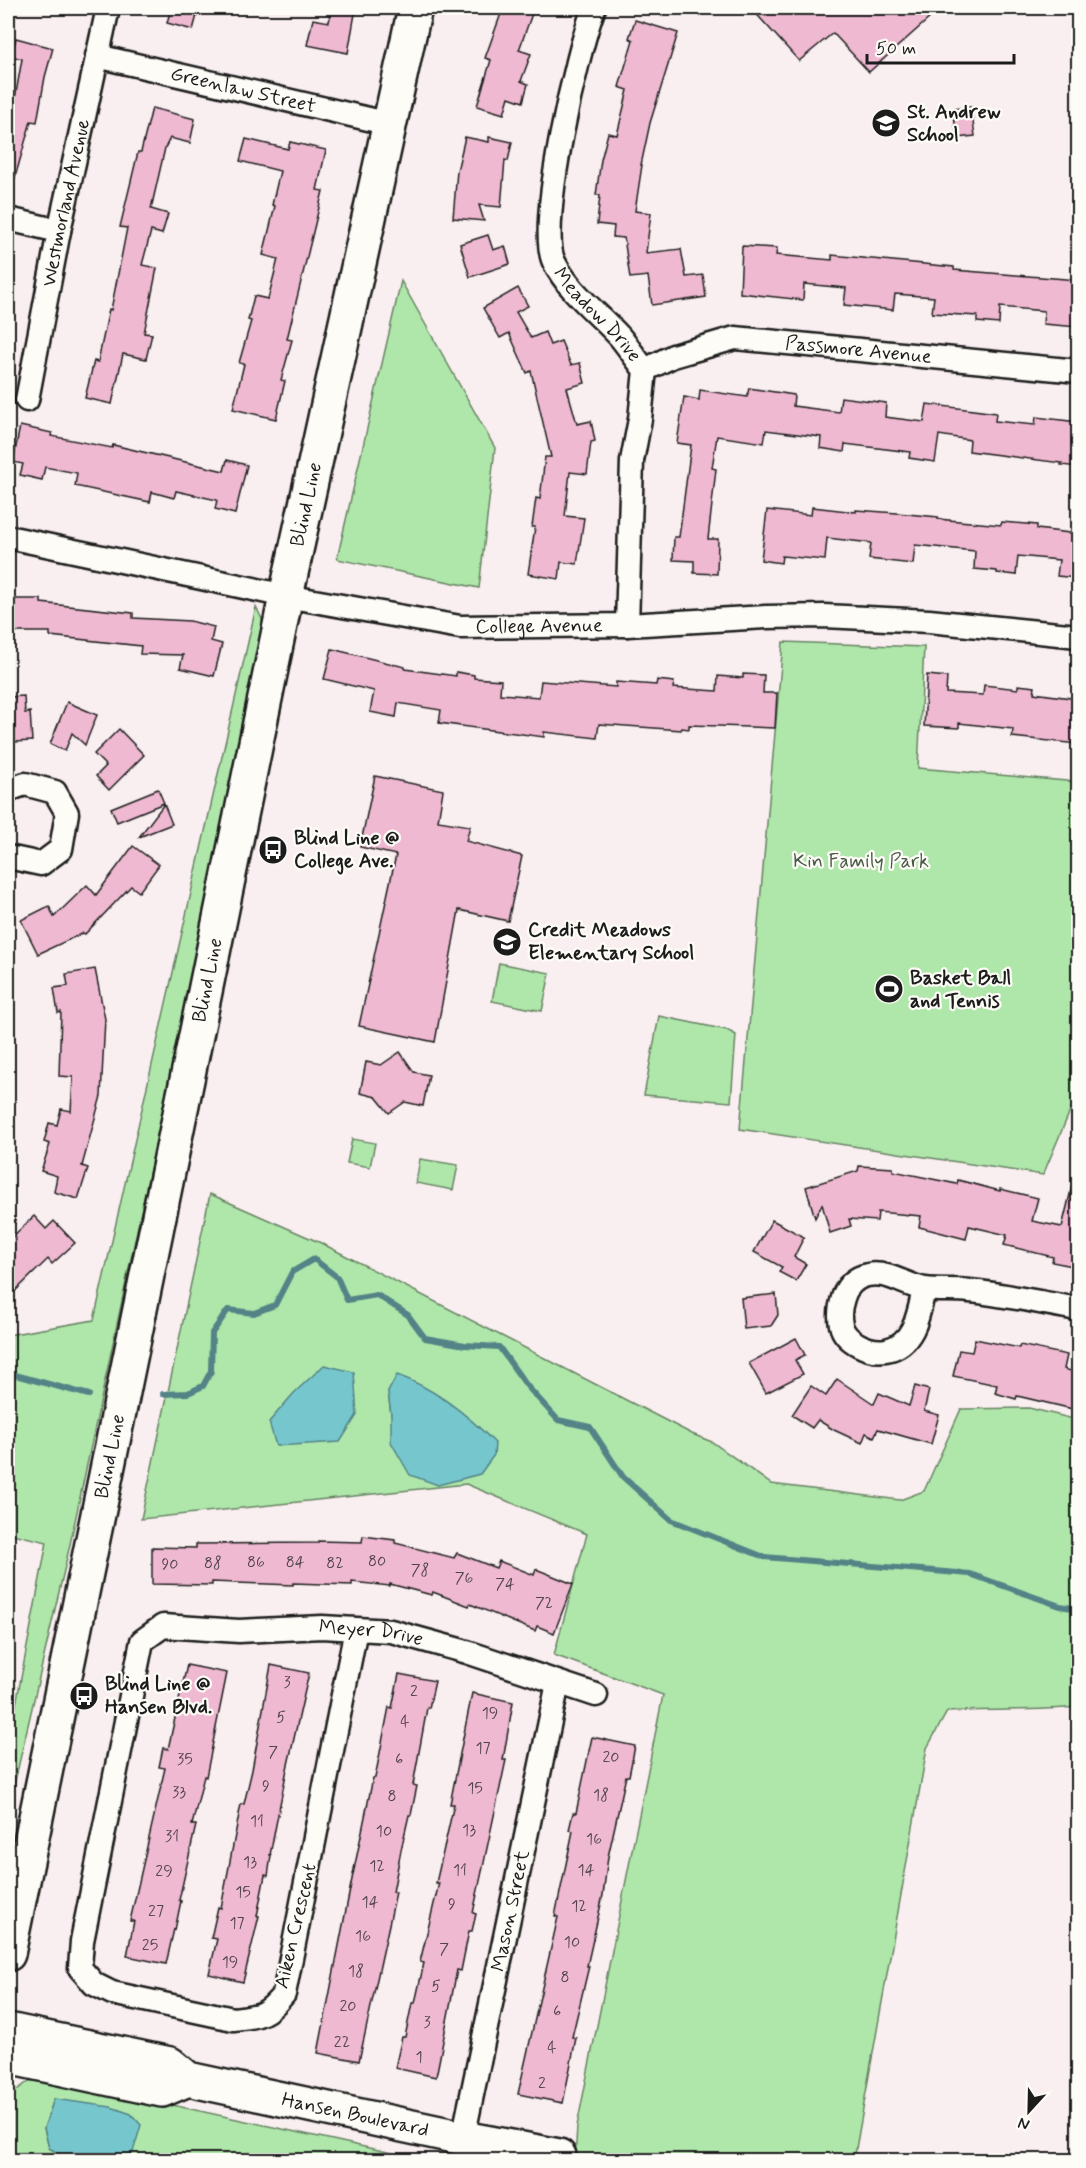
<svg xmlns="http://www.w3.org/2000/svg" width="1086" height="2168" font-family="Mynerve,sans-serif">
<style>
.green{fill:#afe7aa;stroke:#668263;stroke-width:1.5;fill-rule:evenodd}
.water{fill:#76c7cd;stroke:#528386;stroke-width:1.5}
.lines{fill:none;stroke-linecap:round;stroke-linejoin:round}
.stream{stroke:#528386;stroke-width:6}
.building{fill:#efb9d2;stroke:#1c1c1c;stroke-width:1.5}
.street-casing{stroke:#1c1c1c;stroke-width:27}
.secondary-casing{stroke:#1c1c1c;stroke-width:38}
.street{stroke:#fdfcf7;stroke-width:22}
.secondary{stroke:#fdfcf7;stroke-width:33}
.labels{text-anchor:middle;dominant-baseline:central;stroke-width:4.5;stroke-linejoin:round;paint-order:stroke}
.number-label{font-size:16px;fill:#51434a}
.street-label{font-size:20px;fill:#1c1c1c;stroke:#fdfcf7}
.poi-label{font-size:20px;font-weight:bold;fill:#1c1c1c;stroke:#fdfcf7;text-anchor:start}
.park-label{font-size:20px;fill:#485947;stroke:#fdfcf7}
</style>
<rect width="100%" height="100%" fill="#faeff0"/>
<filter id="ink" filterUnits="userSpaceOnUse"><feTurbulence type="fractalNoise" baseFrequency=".0167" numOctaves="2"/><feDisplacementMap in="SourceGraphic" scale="12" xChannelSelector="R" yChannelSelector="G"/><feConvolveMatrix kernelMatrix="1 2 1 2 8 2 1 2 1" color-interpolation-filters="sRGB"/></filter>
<g filter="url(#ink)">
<g class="green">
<path d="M401,281l94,167 -16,140 -142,-29z"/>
<path d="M256,607l6,12 3,12 -196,918 -61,262v-65l39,-204 -39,-9v-198l86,-15z"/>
<path d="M783,642l141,5 -6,121 160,14v310l-35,83 -303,-46z"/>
<path d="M499,963l51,10 -8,38 -50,-10z"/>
<path d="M659,1016l68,14 9,5 -5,67 -87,-7z"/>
<path d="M352,1139l23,4 -5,24 -23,-4z"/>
<path d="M420,1159l38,6 -5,25 -37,-7z"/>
<path d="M210,1194l111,49 371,191 20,8 59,42 129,16 24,-9 37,-82 68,-1 49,12v287c-43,4 -87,2 -131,5l-20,36 -73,412h-279l2,-34 86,-431 -109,-40 33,-121 -121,-50 -325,35zM388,1392l50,93 -47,-71z"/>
<path d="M53,2079l371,81h-298l7,-8 -65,-50 -14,-3 -10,29 5,20 21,12h-62v-63l21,-16z"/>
</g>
<g class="water">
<path d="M324,1365l30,7 3,43 -17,27 -64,4 -7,-24 25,-29z"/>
<path d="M397,1375c37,13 70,39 98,68l-1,12 -14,19 -42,11 -28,-10 -19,-33v-28l-3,-22z"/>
<path d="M54,2099l57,8 20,7 10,11 -8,27 -7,8h-56l-21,-12 -5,-20z"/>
</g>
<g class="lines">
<g class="stream">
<path d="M8,1373l81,22"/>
<path d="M163,1394l25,-1 15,-7 8,-15 1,-38 16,-23 26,3 21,-8 17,-33 22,-13 23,18 10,23 30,-5 31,20 17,23 40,7 34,2 28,39 31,34 32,7 33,50 48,43 93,37 206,17 90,32 18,3"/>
</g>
</g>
<g class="building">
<path d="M171,8h28l-6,22 -26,-7z"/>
<path d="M332,8h24l-8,45 -41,-8 6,-26 16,3z"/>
<path d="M503,8h31l-15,42 12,4 -10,27 7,3 -5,18 -14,-5 -5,17 -27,-8 14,-46 -6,-2z"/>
<path d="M751,8h190l-72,64 -36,-39 -34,28z"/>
<path d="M635,20l43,13 -28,90 -9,42h1l-7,46 16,2 -5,40 35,-4 5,28 17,-2 3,22 -54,8 -4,-29 -18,2 -6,-40 -11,-1 1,-11 -17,-2 3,-29h-4l5,-35 7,-27 9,2 11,-45 -9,-3 14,-47 -4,-2z"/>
<path d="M16,38l37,10 -8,29 -8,45 -6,-1 -19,67h-4v-50l14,-79 -11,-3z"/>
<path d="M971,107l4,29 -18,2 -4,-29z"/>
<path d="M152,108l43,11 -5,24 -20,-5 -5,10 -14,61 17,5 -6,20 -11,-3 -9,34 15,3 -13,65 8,1 -6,25 -23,-5 -11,50 -27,-6 9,-37 4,1 11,-53 2,1 16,-82 -7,-1 18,-75h3z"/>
<path d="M465,137l24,5v-5l23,5 -4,19 -3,-1 -4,47 -22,-2 5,16 -31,-3 4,-47z"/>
<path d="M246,139l42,10 2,-7 36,8 -9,40 6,1 -36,148 5,1 -11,40 4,1 -9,38 -43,-10 11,-45 -5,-1 12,-42 -3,-1 6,-24 14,3 10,-40 -15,-4 12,-49 -3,-1 8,-34 -40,-10z"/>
<path d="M488,235l5,15 12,-4 5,18 -40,13 -10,-33z"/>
<path d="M742,246l35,2 -1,7 56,5v-5l122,12v3l124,10v47l-35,-3 1,-13 -44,-4 -1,17 -22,-2v-6l-45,-3 2,-16 -39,-3 -2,16 -49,-5 2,-17 -42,-4 -1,16 -63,-7z"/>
<path d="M518,288l10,18 -12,6 15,26 14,-6 5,13 11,-4 10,24 9,-2 5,20 -18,5 10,36 14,-3 4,20 -4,1 -4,32 -17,-2 -5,44 19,2 -7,46 -16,-2 -2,17 -31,-5 7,-47h-3l4,-29 4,1 5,-42h6l-20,-86 -4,2 -18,-40 -9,5 -17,-30z"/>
<path d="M749,388l45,7 -1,11 46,6 2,-15 45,6 -1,14 39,5 3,-18 69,9 -1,8 40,4 1,-8 42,5v45l-17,-2 1,-2 -93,-12 1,-11 -31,-5 -4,27 -26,-4 1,-6 -65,-8 -1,8 -24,-4 1,-11 -55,-7 -2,13 -47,-7 -5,32 4,1 -8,70h10l-1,35 -23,-1v-12l-21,-1 1,-23h5l12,-92 -14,-2 7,-46 15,3 1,-10 47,7z"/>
<path d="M20,426l32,7 -1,3 61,12 1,-3 111,26 3,-11 20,5 -12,49 -20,-5 2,-9 -41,-9 -2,7 -22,-6 -2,10 -75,-16 2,-13 -32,-6 -3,13 -22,-5 3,-11 -10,-2z"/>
<path d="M812,507l44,5v-2l41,3 41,4v2l63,6 1,-3 35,3v4l41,5 -1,44 -20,-2 2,-16 -41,-4 -2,19 -19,-2v-2l-23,-2 1,-18 -60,-6 -2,19 -44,-5 2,-16 -44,-5 -2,22 -43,-4 -1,7 -20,-3 6,-50 44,5z"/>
<path d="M8,599h33v4l92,10v5l57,3 24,6 -3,14 11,3 -8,32 -34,-8 3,-13 -43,-1 1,-8 -91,-10v-4h-42z"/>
<path d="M332,649l73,18v2l51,7v-4l18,3v3l27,2 -1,14 39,3 2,-16 75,6v-5l40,3 1,-5 17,2 -1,6 44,3 1,-15 25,2v-4l21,1 -1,18h14l-2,35 -86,-3v4l-7,-1 -1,2 -82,-6 -2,14 -53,-6v5l-105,-14 2,-13 -43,-7 -2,14 -26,-5 4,-21 -50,-12z"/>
<path d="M927,675l20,2 -1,16 37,2 1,-10 34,4v-4l17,2 -1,6 44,6v45l-66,-7 1,-8 -54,-6v5l-35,-2z"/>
<path d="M24,696l1,17 5,-1 2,29 -18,1 -1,-12 -5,1v-34z"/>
<path d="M67,702l30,13 -12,30 -13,-12 -7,18 -15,-7z"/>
<path d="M119,729l25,26 -35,35 -13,-14 10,-10 -12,-12z"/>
<path d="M375,776l68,14 -5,31 32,5 -4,15 56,15 -14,65 -49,-11 -24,132 -76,-16 37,-171 -36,-8z"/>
<path d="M158,789l6,14 -47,19 -6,-14z"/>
<path d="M164,804l8,20 -33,13z"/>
<path d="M133,846l26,19 -20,27 -8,-6 -46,48 -2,-1 -45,21 -17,-34 28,-14 5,11 33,-32 9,10z"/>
<path d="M95,969l10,50 -4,77 -19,70 6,2 -10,31 -24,-7 3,-16 -16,-5 9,-27 -6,-2 5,-19 8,2 4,-16 10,2 2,-34 -14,-1 2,-64 -3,1 -4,-25 14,-2 -2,-12z"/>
<path d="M400,1052l14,20 15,3 -6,31 -18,-4 -16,11 -13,-16 -16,-4 6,-31 15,3z"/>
<path d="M859,1166l34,2v3l64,13 1,-4 42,11v-2l38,9 -6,23 30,6 11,-45 5,1v84l-26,-5 1,-5 -49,-12 3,-10 -38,-9 -3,13 -47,-12 2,-11 -43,-4 -1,9 -28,-2 2,7 -21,7 -8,-29 -7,14 -9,-31 52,-16z"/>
<path d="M34,1216l12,13 8,-8 21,22 -23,21 -4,-5 -40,39v-57z"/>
<path d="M772,1220l32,17 -10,20 12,7 -10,17 -17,-9 3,-5 -28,-15z"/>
<path d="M776,1294l2,21 -7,11 -27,3 -3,-31z"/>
<path d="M796,1338l9,17 -10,5 8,14 -37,19 -17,-30z"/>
<path d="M975,1339l44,9 1,-3 47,10 -3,14 14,4v13l-5,23 -56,-13 -1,3 -21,-6 2,-8 -44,-9 6,-26 13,2z"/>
<path d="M837,1379l37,25 5,-11 30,13 6,-20 14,4 -5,21 15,4 -8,29 -53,-15 -4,8 -8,-4 -4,10 -28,-13 -16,-10 -6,8 -20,-13 19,-29 15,10z"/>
<path d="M363,1536l32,4v3l59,15 3,-5 39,15 3,-7 35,14 2,-6 37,15 -19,49 -17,-7 -2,5 -65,-27 -1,2 -36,-14 -1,3 -42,-11v2l-38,-4v3l-59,-2v2l-81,-3v3l-60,-1v-37l44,1v-4l122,-1v-2l44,1z"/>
<path d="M187,1665l40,8 -21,104 -2,-1 -12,49h4l-17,75 2,1 -6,29 -1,-1 -8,35 -39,-8 7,-35h-4l35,-153 -6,-1 4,-19 5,1z"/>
<path d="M271,1665l38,8 -22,96 -17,86h1l-3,21 -3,-1 -8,41h2l-16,66 -34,-8 8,-35 -6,-1 7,-31 3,1 20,-104h3l8,-34z"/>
<path d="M399,1674l36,7 -6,27h-2l-14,77 4,1 -6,29h-2l-8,35 -8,42h3l-6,28 -31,141 -41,-8 33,-169 22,-106h2l14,-71 3,1z"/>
<path d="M472,1693l41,9 -10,58h3l-33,153 3,1 -4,17h-3l-8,40 -4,-1 -21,107 -41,-9 7,-31h3l7,-34h3l9,-40 -4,-1 19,-79h-3l18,-79h-4z"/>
<path d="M592,1737l43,9 -6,30h-3l-18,81 -5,38 -16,71h2l-17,71 4,1 -13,65 -45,-9 40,-177 -3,-1 18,-85 -4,-1 4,-17h3z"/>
</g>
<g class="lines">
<g class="street-casing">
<g id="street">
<path id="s1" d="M594,8c-16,40 -58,219 -40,254 15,30 44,51 66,75 9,11 16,22 25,33l-5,49 -8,42 -5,164"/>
<path id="s2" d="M97,56l293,68"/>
<path d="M8,219l51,12"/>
<path id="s3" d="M645,370l28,-14 62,-18 343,33"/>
<path id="s4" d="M27,400l32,-169 49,-223"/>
<path id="s5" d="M8,537l278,59 174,31 167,-2 139,-8 58,-1 105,5 149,15"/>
<path d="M8,790l17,-6 30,8 12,21 -6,36 -20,15 -33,-7"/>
<path d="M924,1289c-5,23 -9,56 -38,61 -16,3 -41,-8 -45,-25 -2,-9 -1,-18 2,-27 3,-11 12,-21 25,-23 21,-4 38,11 57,14 15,2 30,0 45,2 37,4 73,12 108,18"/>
<path id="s6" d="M356,1629l-72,365c-18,22 -24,22 -51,25l-121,-26 -18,-9 -14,-16 2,-27 60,-300 21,-15 76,5 83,-4 69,4 76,21 129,43"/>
<path id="s7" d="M463,2138l95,-455"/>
</g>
</g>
<g class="secondary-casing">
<g id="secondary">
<path id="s8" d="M8,1954l278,-1358 129,-588"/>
<path id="s9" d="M8,2030l162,34 18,15 275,59 96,18"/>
<path d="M8,2057l154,33 26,-11"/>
</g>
</g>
<use href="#street" class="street"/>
<use href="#secondary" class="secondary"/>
</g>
</g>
<defs>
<g id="school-disc" transform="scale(1.5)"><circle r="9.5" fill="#1c1c1c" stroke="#fdfcf7"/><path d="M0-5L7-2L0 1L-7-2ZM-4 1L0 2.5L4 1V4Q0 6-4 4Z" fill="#fff"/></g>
<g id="bus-disc" transform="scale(1.5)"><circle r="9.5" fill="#1c1c1c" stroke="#fdfcf7"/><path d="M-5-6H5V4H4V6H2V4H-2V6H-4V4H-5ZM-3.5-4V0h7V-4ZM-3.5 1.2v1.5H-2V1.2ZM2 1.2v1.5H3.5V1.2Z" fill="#fff"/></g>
<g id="stadium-disc" transform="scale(1.5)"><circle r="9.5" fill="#1c1c1c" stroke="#fdfcf7"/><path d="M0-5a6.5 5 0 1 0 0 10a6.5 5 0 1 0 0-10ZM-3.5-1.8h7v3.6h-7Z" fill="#fff"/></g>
</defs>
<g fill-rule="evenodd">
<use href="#school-disc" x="886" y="123"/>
<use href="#bus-disc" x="273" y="850"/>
<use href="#school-disc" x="507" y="942"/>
<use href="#stadium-disc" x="889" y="989"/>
<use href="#bus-disc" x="84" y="1696"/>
</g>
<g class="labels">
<g class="number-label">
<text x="377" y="1561">80</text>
<text x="256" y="1562">86</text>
<text x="295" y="1562">84</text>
<text x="213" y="1563">88</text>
<text x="335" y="1563">82</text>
<text x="170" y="1564">90</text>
<text x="420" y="1570">78</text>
<text x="464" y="1578">76</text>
<text x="505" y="1584">74</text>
<text x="544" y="1603">72</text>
<text x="287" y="1682">3</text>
<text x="414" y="1691">2</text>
<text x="490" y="1713">19</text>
<text x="281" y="1717">5</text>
<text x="405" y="1721">4</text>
<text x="483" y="1748">17</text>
<text x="273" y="1752">7</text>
<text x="611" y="1757">20</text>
<text x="185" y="1759">35</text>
<text x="399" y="1759">6</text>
<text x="266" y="1786">9</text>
<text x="475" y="1788">15</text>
<text x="179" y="1792">33</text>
<text x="601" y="1795">18</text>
<text x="392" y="1796">8</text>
<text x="257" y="1821">11</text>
<text x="469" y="1830">13</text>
<text x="384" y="1831">10</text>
<text x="172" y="1836">31</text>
<text x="594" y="1839">16</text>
<text x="250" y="1862">13</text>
<text x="377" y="1866">12</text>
<text x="460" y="1870">11</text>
<text x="586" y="1870">14</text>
<text x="164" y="1871">29</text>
<text x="243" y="1892">15</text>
<text x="370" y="1902">14</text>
<text x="452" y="1904">9</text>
<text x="579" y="1906">12</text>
<text x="156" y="1911">27</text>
<text x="237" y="1923">17</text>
<text x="363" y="1936">16</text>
<text x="572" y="1942">10</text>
<text x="150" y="1945">25</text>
<text x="444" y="1949">7</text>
<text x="230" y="1962">19</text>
<text x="356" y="1971">18</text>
<text x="565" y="1977">8</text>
<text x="436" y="1986">5</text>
<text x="348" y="2006">20</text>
<text x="557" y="2011">6</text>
<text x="427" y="2022">3</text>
<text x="342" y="2042">22</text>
<text x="552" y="2047">4</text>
<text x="419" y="2057">1</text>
<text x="542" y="2083">2</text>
</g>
<g class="street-label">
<text stroke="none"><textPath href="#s2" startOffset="150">Greenlaw Street</textPath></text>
<text stroke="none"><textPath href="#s4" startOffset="201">Westmorland Avenue</textPath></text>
<text stroke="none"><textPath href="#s1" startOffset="328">Meadow Drive</textPath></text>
<text stroke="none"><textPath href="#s3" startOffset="220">Passmore Avenue</textPath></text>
<text stroke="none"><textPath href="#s8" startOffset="1480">Blind Line</textPath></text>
<text stroke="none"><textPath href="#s5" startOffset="540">College Avenue</textPath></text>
<text stroke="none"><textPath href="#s8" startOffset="994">Blind Line</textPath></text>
<text stroke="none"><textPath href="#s8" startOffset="508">Blind Line</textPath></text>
<text stroke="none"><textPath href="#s6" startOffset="1164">Meyer Drive</textPath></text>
<text stroke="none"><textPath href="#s7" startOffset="232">Mason Street</textPath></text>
<text transform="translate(296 1926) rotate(-77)">Aiken Crescent</text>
<text stroke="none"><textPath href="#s9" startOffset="360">Hansen Boulevard</textPath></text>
</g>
<g class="poi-label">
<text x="907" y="112">St. Andrew<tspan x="907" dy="23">School</tspan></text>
<text x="294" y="838">Blind Line @<tspan x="294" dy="23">College Ave.</tspan></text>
<text x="528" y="930">Credit Meadows<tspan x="528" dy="23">Elementary School</tspan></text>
<text x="910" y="978">Basket Ball<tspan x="910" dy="23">and Tennis</tspan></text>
<text x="105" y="1684">Blind Line @<tspan x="105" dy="23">Hansen Blvd.</tspan></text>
</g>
<g class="park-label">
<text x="861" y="861">Kin Family Park</text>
</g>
</g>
<rect width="1086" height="2168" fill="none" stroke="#fdfcf7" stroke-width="30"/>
<rect x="15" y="15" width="1056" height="2138" fill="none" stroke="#1c1c1c" stroke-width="2" filter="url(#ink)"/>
<g transform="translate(1029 2111) rotate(202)" stroke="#fdfcf7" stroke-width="4.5" paint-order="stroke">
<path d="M0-4.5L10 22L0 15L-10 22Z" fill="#1c1c1c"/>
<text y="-9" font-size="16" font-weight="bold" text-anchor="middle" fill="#1c1c1c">N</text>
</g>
<path d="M867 54v9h147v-9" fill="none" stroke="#1c1c1c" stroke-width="3"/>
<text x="876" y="54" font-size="18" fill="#1c1c1c" stroke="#fdfcf7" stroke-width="4.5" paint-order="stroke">50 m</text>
</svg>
